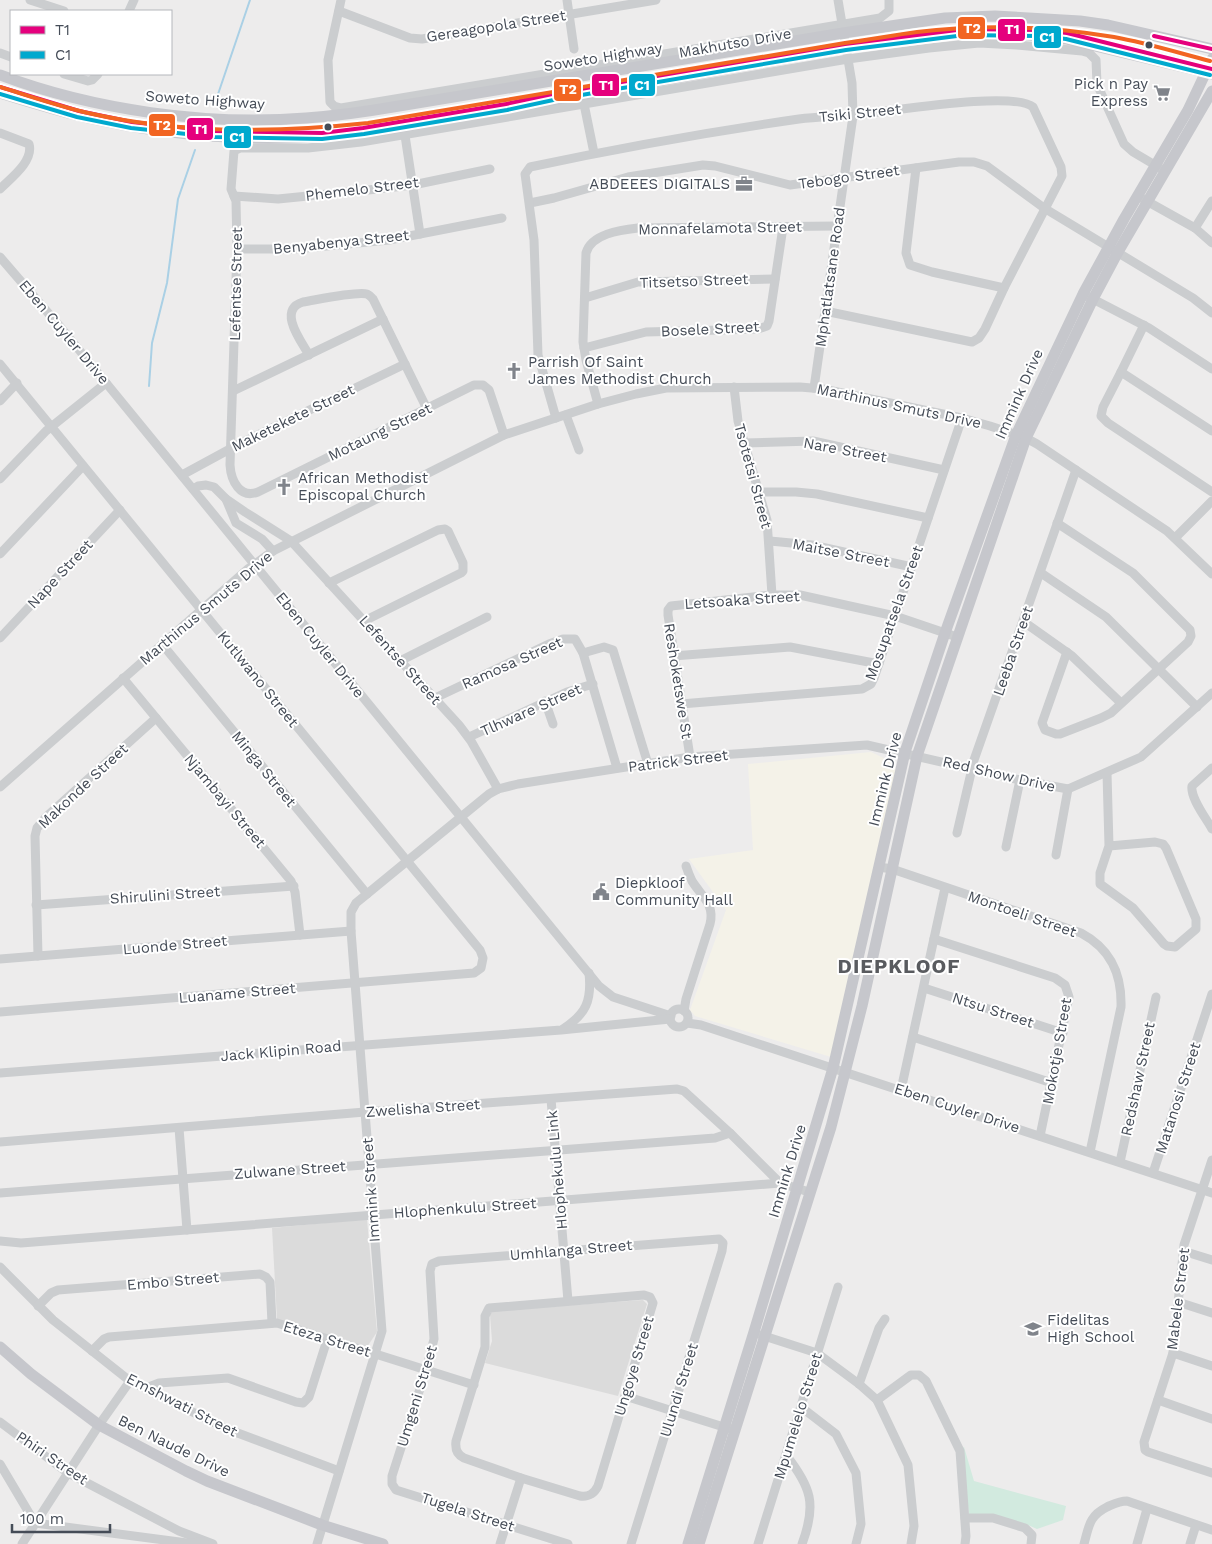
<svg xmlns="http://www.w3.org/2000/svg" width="1212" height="1544" font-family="'Work Sans',sans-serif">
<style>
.commercial{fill:#f4f2e8}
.education{fill:#dbdbdb}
.green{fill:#d2eadf}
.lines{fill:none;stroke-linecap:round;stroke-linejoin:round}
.stream{stroke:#aad0e5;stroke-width:2}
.minor{stroke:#cbcdcf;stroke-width:9}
.major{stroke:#c6c7cc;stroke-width:11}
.bus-1-casing{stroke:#fff;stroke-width:8}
.bus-2-casing{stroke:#fff;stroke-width:8}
.bus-3-casing{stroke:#fff;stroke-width:8}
.bus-1{stroke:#e5007d;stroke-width:4}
.bus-2{stroke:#00a9ce;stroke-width:4}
.bus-3{stroke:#f26522;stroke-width:4}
.bus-dot{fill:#454c57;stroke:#fff;stroke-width:2}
.labels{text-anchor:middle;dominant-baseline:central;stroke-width:4;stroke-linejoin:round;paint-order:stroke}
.street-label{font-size:15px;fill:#454c57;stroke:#fff}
.poi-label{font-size:15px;fill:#454c57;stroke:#fff;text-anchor:start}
.district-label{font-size:20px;font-weight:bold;letter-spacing:1px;fill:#595b5f;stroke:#fff}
.line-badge{stroke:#fff;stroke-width:2}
.badge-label{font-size:14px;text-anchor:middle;font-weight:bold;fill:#fff}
</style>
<rect width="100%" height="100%" fill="#edecec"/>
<path class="commercial" d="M871,752l21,10 4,7 -65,288 -136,-41 -5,-6 36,-100 -37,-51 64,-9 -5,-86z"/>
<g class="education">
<path d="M367,1219l10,113 -10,15 -90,-28 -5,-91z"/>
<path d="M643,1300l4,4 -29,92 -133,-33 7,-22 -2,-26 2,-4z"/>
</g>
<path class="green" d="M964,1447l10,34 92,25 -3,14 -26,9 -9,-4 -59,-11 -8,-65z"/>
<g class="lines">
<g class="stream">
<path d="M215,103l35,-103"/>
<path d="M149,386l3,-43 15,-60 11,-84 17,-49"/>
</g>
<g class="minor">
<path d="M30,0l34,11"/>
<path d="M341,0l-13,60 2,42 4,4 7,2 539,-90 9,-7v-11"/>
<path d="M567,0l7,49"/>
<path d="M129,11l5,-11"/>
<path d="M339,11l71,27 12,1 234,-39"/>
<path d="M0,53l11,4"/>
<path d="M64,74l24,7 4,-1 6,-6"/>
<path d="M584,104l10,49"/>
<path d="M404,129l16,105"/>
<path d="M0,133l29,11c5,17 -18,34 -29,45"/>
<path d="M916,168l-10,85 4,12 22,7 72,16"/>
<path d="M234,196l44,3 90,-9 45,-5 77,-16"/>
<path d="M1143,199l52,29 17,15"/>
<path d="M530,203l24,-5 74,-21 75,-12 12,1 75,19 169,-23h15l13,4 57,42 149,90 19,15"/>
<path d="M1195,228l17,-27"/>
<path d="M237,249h58l94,-9 113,-22"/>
<path d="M0,257l62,72 537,657 14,11 58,19"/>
<path d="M1087,296l62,32 63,41"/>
<path d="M585,298l53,-16 137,-3"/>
<path d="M1144,325l-23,47 -18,35 -2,9 7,7 104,69"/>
<path d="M584,348l62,-16 112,-3 9,-3 2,-5 14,-94"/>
<path d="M309,355c-8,-14 -32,-45 -6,-53 13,-2 53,-11 64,-8 4,2 4,3 6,5l54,110"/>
<path d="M0,364l480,586 3,8 -2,10 -7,5 -474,39"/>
<path d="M1121,372l91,59"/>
<path d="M734,387l4,34 29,99 5,75"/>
<path d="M814,388l39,-272 -1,-33 -14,-83"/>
<path d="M233,391l150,-72"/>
<path d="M0,401l17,-18"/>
<path d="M598,404l-12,-44 -3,-18 3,-89c5,-19 34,-23 52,-25l199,-2"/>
<path d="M566,415l13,35"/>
<path d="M556,418l-18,-63 -4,-115 -9,-66 5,-7c89,-19 179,-35 269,-48 24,-3 49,-2 72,-6 29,-3 143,-22 162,-6l28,60 1,9 -58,112 -19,41 -6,9 -7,4 -147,-31"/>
<path d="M504,435l-15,-45 -6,-5h-9l-216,107c-18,7 -27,-11 -28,-27l7,-216 -1,-48 -5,-12 3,-38 6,-3h68l53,-6 487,-83 81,-11 50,-5 38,2 65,6 7,2 7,7 1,24 27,60 9,8 27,16"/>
<path d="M745,443l68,-2 131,29"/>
<path d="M182,475l59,-32 164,-79"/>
<path d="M0,479l46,-48 60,-48"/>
<path d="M193,489l5,-3 8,-1 8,2 12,12 19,13 46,29 168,184 12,16 27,48"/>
<path d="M759,492h37l21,2 111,24"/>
<path d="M226,499l10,24 26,16 11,12"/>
<path d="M1057,523l76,50 57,57 1,6 -3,6 -77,71 -10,5 -41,16h-4l-11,-4 -3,-7 25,-71"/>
<path d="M1175,538l37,-37"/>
<path d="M770,541l42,4 100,22"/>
<path d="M0,554l83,-88"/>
<path d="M1041,573l65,44 91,90"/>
<path d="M329,583l109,-53 7,-1 3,2 15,32v8l-2,2 -97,48"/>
<path d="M1024,622l48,34 49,47"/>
<path d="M0,638l120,-128"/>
<path d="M162,644l205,250"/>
<path d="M583,653l21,-6 9,3 35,114"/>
<path d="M673,656l117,-9 89,17"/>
<path d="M400,661l87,-44"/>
<path d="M123,678l168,203 4,11 5,43"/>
<path d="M435,698l114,-54 14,-5h12l8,14 34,115"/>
<path d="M545,701l8,23"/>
<path d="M681,704l181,-15 9,-5 3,-6 88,-260"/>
<path d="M469,737l98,-45 26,-8"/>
<path d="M690,757l-22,-142v-5l3,-4 101,-11h28l95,21 62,21"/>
<path d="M1212,768l-20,18c-2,12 14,32 20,43"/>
<path d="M1107,773l2,73 -9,27v11l33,24 31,36 3,2 8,1 21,-18v-10l-30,-71 -3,-4 -8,-2 -46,4"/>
<path d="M0,787l248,-218 25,-18 231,-116 94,-31 38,-10 30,-6 134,-1 23,2 139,29 28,8 36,12 11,6 130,87 45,43"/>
<path d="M957,833l17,-73 102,-290"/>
<path d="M1006,847l14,-67"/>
<path d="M1056,855l12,-66"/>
<path d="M879,867l13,2 189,64c30,16 41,41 40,74l-31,145"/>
<path d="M36,905l258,-19"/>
<path d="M934,939l121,39 10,7 4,12 -29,139"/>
<path d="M38,956l-3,-120 2,-8 10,-12 109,-98"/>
<path d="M0,959l351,-28"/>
<path d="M924,988l139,45"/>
<circle cx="679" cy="1018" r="9"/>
<path d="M684,1011l2,-12 24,-75c5,-20 -8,-27 -18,-43 -2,-4 -4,-9 -6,-15"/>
<path d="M687,1023l14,2 511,168"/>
<path d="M563,1029c23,-15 29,-28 26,-56"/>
<path d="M913,1037l139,46"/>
<path d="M0,1073l561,-43 109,-11"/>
<path d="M901,1090l44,-202"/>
<path d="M551,1099l17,202"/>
<path d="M179,1128l8,102"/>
<path d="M0,1142l365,-30 312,-23 7,2 46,42 50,50 29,9"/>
<path d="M1212,1160l-28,85 -11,108 -29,89 1,8 3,2 64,21"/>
<path d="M1120,1162l36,-165"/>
<path d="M1153,1173l59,-179"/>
<path d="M0,1193l715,-55 15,-5"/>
<path d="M0,1241l21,2 51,-4 708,-56"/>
<path d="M1183,1251l29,9"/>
<path d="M0,1267l53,53 77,61 97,48 112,42"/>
<path d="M644,1295l6,2 3,6 -55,183c-4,8 -9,11 -18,10l-59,-18 -57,-20c-7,-3 -9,-9 -8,-17l29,-94v-31l4,-8z"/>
<path d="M1178,1302l34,11"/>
<path d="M38,1306l13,-13 7,-3 202,-16 6,3 4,5 2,41"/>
<path d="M761,1335l56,18 42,31 18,16 31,65 6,61 -3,18"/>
<path d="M92,1351l12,-12 5,-2 168,-14 197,62"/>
<path d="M1173,1353l39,13"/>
<path d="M859,1384l20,-56 6,-9"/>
<path d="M146,1388l13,-5 69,-5 68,24 7,1 6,-6 18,-57"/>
<path d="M625,1396l105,33"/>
<path d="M877,1400l34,-25h8l7,6 34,70 6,85 -1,8"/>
<path d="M1158,1400l54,19"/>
<path d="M801,1407l35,27 20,39 5,51 -5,20"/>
<path d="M0,1422l68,51 111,58 34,13"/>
<path d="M786,1455c25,32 31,49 16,89"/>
<path d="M0,1464l35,59 152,20 17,-1"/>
<path d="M965,1518h28l32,10 7,7 -1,9"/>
<path d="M22,1544l77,-119 31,-44"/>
<path d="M317,1544l65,-213 -31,-400v-19l5,-9 133,-109 9,-5 20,-5 172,-27 177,-12 153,35 48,9 73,-32 71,-64"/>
<path d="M500,1544l21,-66"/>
<path d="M568,1544l-172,-54 -4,-6v-8l34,-106 8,-31 -4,-68 2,-7 7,-3 280,-22 4,4 -1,8 -91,293"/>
<path d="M758,1544l80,-257"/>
<path d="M1084,1544c5,-18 5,-28 23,-37 7,-3 12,-6 20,-6l85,29"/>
<path d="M1137,1544l10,-35"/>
<path d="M1190,1544l6,-19"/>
</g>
<g class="major">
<path d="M0,75c93,35 207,51 306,43 29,-2 58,-6 87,-11l450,-74 102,-15 50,-2 85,5 28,4 104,24"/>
<path d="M0,93c29,9 58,18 88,25 96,22 198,26 295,12l463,-82 102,-14h73l45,5 146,35"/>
<path d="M0,1347l31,27 68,51 87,46 21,10 115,44 61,19"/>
<path d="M688,1544l66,-212 79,-264 72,-316 40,-119 71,-198 67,-141 41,-75 64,-109 24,-51"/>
<path d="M699,1544l132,-417 31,-121 55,-250 109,-318 67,-139 25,-47 94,-161"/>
</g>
<g class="bus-1-casing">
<g id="bus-1">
<path d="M1154,36l58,13"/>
<path d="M0,87l79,24 53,11 82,9 108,2 41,-5 143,-24 51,-11 288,-49 120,-15 75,1 27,3 145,36"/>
</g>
</g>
<g class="bus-2-casing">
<path id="bus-2" d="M0,94l77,23 54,11 83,9 108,2 42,-5 143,-24 51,-11 288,-49 119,-15 75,1 26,3 144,36"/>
</g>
<g class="bus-3-casing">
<path id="bus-3" d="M0,87c29,9 58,19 88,26 92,21 186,20 280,10l477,-80c24,-3 48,-8 72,-11 63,-8 134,-6 197,5 33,6 65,16 96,24"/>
</g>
<use href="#bus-1" class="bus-1"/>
<use href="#bus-2" class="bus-2"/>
<use href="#bus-3" class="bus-3"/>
</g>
<defs>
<g id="supermarket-bare" transform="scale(1.35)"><path d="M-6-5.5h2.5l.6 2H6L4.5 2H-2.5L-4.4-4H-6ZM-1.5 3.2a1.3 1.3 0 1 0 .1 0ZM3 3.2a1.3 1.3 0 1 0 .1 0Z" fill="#80848b" stroke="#fff" stroke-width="2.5" paint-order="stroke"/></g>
<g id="office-bare" transform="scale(1.35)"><path d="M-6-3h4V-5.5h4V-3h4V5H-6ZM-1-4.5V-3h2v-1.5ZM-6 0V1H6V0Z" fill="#80848b" stroke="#fff" stroke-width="2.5" paint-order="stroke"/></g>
<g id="church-bare" transform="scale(1.35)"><path d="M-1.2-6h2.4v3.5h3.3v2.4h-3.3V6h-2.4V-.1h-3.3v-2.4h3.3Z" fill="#80848b" stroke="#fff" stroke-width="2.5" paint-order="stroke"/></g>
<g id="civic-bare" transform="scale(1.35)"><path d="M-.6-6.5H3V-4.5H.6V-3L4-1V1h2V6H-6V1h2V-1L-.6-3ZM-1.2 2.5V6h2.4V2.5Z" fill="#80848b" stroke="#fff" stroke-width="2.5" paint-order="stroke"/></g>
<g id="school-bare" transform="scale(1.35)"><path d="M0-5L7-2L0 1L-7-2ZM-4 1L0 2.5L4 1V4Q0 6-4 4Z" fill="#80848b" stroke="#fff" stroke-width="2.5" paint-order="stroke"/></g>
</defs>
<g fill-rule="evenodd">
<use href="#supermarket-bare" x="1162" y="93"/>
<use href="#office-bare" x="744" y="184"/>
<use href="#church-bare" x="514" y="371"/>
<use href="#church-bare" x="284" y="487"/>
<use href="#civic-bare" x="601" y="892"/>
<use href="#school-bare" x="1033" y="1329"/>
</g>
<g class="bus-dot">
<circle cx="1149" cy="45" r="4.5"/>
<circle cx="328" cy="127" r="4.5"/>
</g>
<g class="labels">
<g class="street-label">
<text transform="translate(496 26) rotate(-9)">Gereagopola Street</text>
<text transform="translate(735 43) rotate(-10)">Makhutso Drive</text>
<text transform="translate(603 57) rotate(-9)">Soweto Highway</text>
<text transform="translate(205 100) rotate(4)">Soweto Highway</text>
<text transform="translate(860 113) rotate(-6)">Tsiki Street</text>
<text transform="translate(849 177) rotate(-8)">Tebogo Street</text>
<text transform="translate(362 189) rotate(-7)">Phemelo Street</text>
<text transform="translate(720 228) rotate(-1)">Monnafelamota Street</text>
<text transform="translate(341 242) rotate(-6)">Benyabenya Street</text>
<text transform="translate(830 277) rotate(-82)">Mphatlatsane Road</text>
<text transform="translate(694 281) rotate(-2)">Titsetso Street</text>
<text transform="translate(236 284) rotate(-89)">Lefentse Street</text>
<text transform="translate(710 329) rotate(-3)">Bosele Street</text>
<text transform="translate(64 332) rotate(50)">Eben Cuyler Drive</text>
<text transform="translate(1019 394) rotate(-66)">Immink Drive</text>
<text transform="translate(899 406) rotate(12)">Marthinus Smuts Drive</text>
<text transform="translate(293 418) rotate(-26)">Maketekete Street</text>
<text transform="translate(380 432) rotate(-26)">Motaung Street</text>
<text transform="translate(845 450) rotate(10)">Nare Street</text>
<text transform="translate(753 476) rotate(75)">Tsotetsi Street</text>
<text transform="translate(841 553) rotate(11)">Maitse Street</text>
<text transform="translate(60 574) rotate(-47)">Nape Street</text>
<text transform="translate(742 600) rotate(-4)">Letsoaka Street</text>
<text transform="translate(206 608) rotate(-40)">Marthinus Smuts Drive</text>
<text transform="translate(894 613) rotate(-70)">Mosupatsela Street</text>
<text transform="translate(320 645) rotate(51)">Eben Cuyler Drive</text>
<text transform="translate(1013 651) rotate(-71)">Leeba Street</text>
<text transform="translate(400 660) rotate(48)">Lefentse Street</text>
<text transform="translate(512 663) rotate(-24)">Ramosa Street</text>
<text transform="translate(258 679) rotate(51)">Kutlwano Street</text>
<text transform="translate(678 681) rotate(81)">Reshoketswe St</text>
<text transform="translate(531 710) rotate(-24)">Tlhware Street</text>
<text transform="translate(678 761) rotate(-7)">Patrick Street</text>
<text transform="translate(264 769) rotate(51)">Minga Street</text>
<text transform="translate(999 774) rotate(13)">Red Show Drive</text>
<text transform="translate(885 779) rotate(-76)">Immink Drive</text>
<text transform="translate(83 786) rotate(-43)">Makonde Street</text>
<text transform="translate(225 801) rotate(50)">Njambayi Street</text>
<text transform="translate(165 895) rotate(-4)">Shirulini Street</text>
<text transform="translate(1022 914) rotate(19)">Montoeli Street</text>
<text transform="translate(175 945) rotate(-5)">Luonde Street</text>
<text transform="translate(237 993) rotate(-5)">Luaname Street</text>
<text transform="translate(993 1010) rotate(18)">Ntsu Street</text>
<text transform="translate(281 1051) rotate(-5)">Jack Klipin Road</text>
<text transform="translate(1057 1051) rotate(-80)">Mokotje Street</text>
<text transform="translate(1138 1079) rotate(-78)">Redshaw Street</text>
<text transform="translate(1178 1098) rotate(-72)">Matanosi Street</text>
<text transform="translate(423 1108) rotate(-4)">Zwelisha Street</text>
<text transform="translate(957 1108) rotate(18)">Eben Cuyler Drive</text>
<text transform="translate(290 1170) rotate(-4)">Zulwane Street</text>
<text transform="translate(557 1170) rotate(-95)">Hlophekulu Link</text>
<text transform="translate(787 1171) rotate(-73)">Immink Drive</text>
<text transform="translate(371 1190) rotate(-94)">Immink Street</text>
<text transform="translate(465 1208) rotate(-4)">Hlophenkulu Street</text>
<text transform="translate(571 1250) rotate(-5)">Umhlanga Street</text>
<text transform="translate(173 1281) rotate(-5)">Embo Street</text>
<text transform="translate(1178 1299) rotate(-83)">Mabele Street</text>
<text transform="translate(327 1339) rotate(17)">Eteza Street</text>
<text transform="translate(634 1366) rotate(-73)">Ungoye Street</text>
<text transform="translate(679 1390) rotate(-73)">Ulundi Street</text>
<text transform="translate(417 1396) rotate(-73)">Umgeni Street</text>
<text transform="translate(182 1405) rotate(27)">Emshwati Street</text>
<text transform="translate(798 1416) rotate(-73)">Mpumelelo Street</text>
<text transform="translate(174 1446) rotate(26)">Ben Naude Drive</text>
<text transform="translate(52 1458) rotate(34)">Phiri Street</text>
<text transform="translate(468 1512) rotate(18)">Tugela Street</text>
</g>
<g class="poi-label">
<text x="1148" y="84" text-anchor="end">Pick n Pay<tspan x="1148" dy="17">Express</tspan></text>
<text x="730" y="184" text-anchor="end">ABDEEES DIGITALS</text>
<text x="528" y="362">Parrish Of Saint<tspan x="528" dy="17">James Methodist Church</tspan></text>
<text x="298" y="478">African Methodist<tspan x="298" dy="17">Episcopal Church</tspan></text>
<text x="615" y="883">Diepkloof<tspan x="615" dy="17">Community Hall</tspan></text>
<text x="1047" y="1320">Fidelitas<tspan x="1047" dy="17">High School</tspan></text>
</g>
<g class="district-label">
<text x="899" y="966">DIEPKLOOF</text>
</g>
</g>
<g class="line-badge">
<rect x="957" y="16" width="29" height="24" rx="5" fill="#f26522"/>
<rect x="997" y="18" width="29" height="24" rx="5" fill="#e5007d"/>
<rect x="1033" y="25" width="29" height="24" rx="5" fill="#00a9ce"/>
<rect x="591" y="73" width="29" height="24" rx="5" fill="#e5007d"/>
<rect x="628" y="73" width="28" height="24" rx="5" fill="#00a9ce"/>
<rect x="553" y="78" width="29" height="24" rx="5" fill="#f26522"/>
<rect x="148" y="113" width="28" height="24" rx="5" fill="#f26522"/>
<rect x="186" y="117" width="28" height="24" rx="5" fill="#e5007d"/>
<rect x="223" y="125" width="29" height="24" rx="5" fill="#00a9ce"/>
</g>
<g class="badge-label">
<text x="972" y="33">T2</text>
<text x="1012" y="34">T1</text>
<text x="1047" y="42">C1</text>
<text x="606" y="90">T1</text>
<text x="642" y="90">C1</text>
<text x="568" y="94">T2</text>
<text x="162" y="130">T2</text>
<text x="200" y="134">T1</text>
<text x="237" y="142">C1</text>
</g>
<rect x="10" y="10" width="162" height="65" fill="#ffffff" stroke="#b5b7bc"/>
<rect x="20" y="26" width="25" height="8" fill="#e5007d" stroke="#b5b7bc"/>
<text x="55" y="35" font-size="15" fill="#454c57">T1</text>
<rect x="20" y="51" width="25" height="8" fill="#00a9ce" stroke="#b5b7bc"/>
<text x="55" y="60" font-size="15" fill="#454c57">C1</text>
<path d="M12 1524v8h98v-8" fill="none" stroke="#454c57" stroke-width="2.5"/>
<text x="20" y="1524" font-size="15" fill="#454c57" stroke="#ffffff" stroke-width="4" paint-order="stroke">100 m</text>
</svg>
